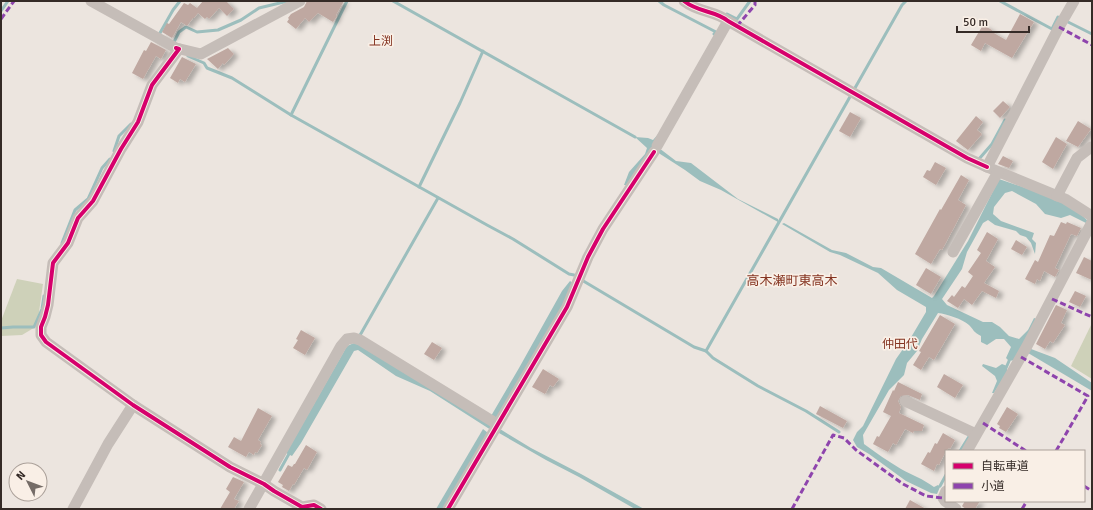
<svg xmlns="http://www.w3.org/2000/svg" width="1093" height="510" font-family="Signika,'Noto Sans JP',sans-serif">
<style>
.green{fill:#ced1b9}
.water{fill:#9cbebd}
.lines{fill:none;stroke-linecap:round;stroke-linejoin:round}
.stream{stroke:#9cbebd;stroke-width:3}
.building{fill:#bfa8a1;filter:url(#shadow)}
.street{stroke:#c5bdb8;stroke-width:11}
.quiet{stroke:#8e44ad;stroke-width:3;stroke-dasharray:6 3;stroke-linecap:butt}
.cycleway-casing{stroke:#f9efe6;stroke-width:6}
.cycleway{stroke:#d6006c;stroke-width:4}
.labels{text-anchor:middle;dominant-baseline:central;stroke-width:3.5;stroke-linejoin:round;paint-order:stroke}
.neighbourhood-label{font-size:12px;fill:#843320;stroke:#f9efe6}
.quarter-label{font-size:13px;fill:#843320;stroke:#f9efe6}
</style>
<defs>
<filter id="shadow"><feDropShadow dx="4.5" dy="2.5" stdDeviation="2" flood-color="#0004"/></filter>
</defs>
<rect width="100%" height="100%" fill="#ece5df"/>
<g class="green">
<path d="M17,279l26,5 -6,42 -15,9 -21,1v-15z"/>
<path d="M1092,323v56l-21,-13z"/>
</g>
<g class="water">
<path d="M662,130l-2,6 -31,49h-5l5,-13 16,-18 2,-6 -12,-11 13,1 5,2z"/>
<path d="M659,148l17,13 15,2 47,36 40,20v3l-57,-32 -21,-9 -15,-11 -28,-18z"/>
<path d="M999,179c30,11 66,19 89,42l-2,2 -16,-8 -9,3 -16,-4 -9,-10 -24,-13 -7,2 -11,14 -1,7 8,7 33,12 -2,6 4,4 -1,11 -4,-11 -5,-6 -6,-2 -4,-4 -21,-6 -7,-5 -5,3 -16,29 -5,17 -20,30 5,6 36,17h9l8,5 9,9 10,3 9,-9 6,-12 3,1 -6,30 24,9 37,25v8l-69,-41 -8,10 -6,1 -3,-3 5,-11 -7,-8h-8l-9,6 -6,-3v-6c-8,-4 -7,-6 -12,-11 -7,-6 -22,-11 -31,-12l-16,26 -5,12 -10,12 -3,12 -15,15 -26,45 1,9c12,9 24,17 37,25 11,6 22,10 33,18l4,-2 2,2 -3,7 -6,-1 -25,-12 -37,-27 -12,-7 -4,-7 4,-8 6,-6 33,-67 14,-20 16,-27v-5l-29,-17 -19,-17 -38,-18 -10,-3 -48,-28 2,-1 48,27 14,3 27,14 8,1 51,30 2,-2 34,-55z"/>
<path d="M570,281l3,2 -9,23 -67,114 -6,-4 28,-48 43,-77z"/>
<path d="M354,343l12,5 127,78 -2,4 -61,-39 -34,-15 -38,-26 -4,1 -53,92 -9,13 -6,-3 61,-107z"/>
<path d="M983,364l13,4 6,-4 5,2v6l-13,21h-2l5,-12 -2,-5 -13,-10z"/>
<path d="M483,429l5,4 -45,76h-7z"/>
<path d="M500,429l31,19 50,26 63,35h-9l-56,-32 -33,-17 -47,-27z"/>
</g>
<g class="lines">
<g class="stream">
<path d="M393,1l242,136"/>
<path d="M659,1l5,4 52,27 -2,2"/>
<path d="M1000,1l52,28 6,-12 3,2"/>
<path d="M1,11l7,-10"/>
<path d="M727,14l10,5 13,-18"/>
<path d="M1066,21l26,13"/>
<path d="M160,33l13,-23 7,-9"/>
<path d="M173,44l6,-12 7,-5 11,5 21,-2 23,-10 18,-12 29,-7"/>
<path d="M188,56l16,7 3,5 25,10 59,37 196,110 26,14 56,35 5,1"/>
<path d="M291,115l56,-114"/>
<path d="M114,151l5,-15 12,-12"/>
<path d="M979,159l13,-15 13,-24"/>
<path d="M419,187l41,-84 23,-52"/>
<path d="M62,243l13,-33 13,-11 14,-31 8,-9"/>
<path d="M580,279l114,68 12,4 7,7 45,28 48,25 33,21"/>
<path d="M1,328l12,-1h21l8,-18 2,-13"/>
<path d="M359,337l79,-139"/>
<path d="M706,351l196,-346 4,-4"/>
<path d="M1006,368l3,-7"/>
<path d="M960,451l10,-16"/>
<path d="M280,470l10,-18"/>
<path d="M940,486l6,-11"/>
</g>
</g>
<g class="building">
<path d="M203,1h23l8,8 -7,7 -8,-8 -10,11 -2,-2 -2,2 -7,-6 -4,5h-1l-6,8 -6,-4 -9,16 -10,-6 5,-9 2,1 15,-21 4,2 2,-2 7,5z"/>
<path d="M307,1h37l-8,14 1,1 -4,6 -15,-9 -9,9 -4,-4 -9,11 -9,-7 2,-3 -1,-1 3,-4 13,-7z"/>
<path d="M1020,14l14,8 -22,36 -27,-15 -4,8 -10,-6 12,-20 9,5v2l14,8z"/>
<path d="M151,42l15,8 -5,9 -5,-3 -13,23 -11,-6 12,-23 2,1z"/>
<path d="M228,48l6,6 -10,11 -1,-2 -5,6 -11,-10z"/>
<path d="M182,57l14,7 -11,18 -5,-3 -2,4 -8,-5z"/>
<path d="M1003,101l7,6 -10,11 -7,-7z"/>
<path d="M850,112l11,6 -11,19 -11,-6z"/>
<path d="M976,116l7,6 -6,8 5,4 -14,16 -12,-9z"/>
<path d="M1078,121l13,8 -13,18 -12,-6z"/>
<path d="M1056,137l11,7 -14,25 -11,-7z"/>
<path d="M1003,156l10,5 -4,7 -11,-4z"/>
<path d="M935,162l11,6 -10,17 -13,-8 4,-7 3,1z"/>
<path d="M961,175l8,5 -11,20 8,5 -24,45 -2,-1 -9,15 -16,-10 25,-45 1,1z"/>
<path d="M1061,222l5,2 1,-2 14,6 -4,8 -6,-2 -16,34 4,2 -4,7 -11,-6 -4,10 -3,-2 -2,5 -10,-5 10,-19 3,2 12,-27 4,1z"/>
<path d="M987,232l11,7 -12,22 9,6 -11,16 15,8 -3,7 -14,-7 -10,14 -8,-6 -6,9 -11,-7 5,-6 2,2 8,-11 3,2 8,-12 -5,-4 13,-19 -4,-3z"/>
<path d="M1016,240l11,7 -5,8 -11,-6z"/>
<path d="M1084,257l8,4v19l-16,-7z"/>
<path d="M926,268l15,9 -10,17 -15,-9z"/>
<path d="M1075,291l11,5 -6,11 -11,-5z"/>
<path d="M1056,305l11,5 -6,13 4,2 -12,18 -3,-2 -5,8 -9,-5z"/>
<path d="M940,315l15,9 -21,36 -5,-3 -8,13 -8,-5 8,-13 -2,-1z"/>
<path d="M301,330l14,8 -10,17 -12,-7 5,-8 -2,-1z"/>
<path d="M432,342l10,6 -8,12 -10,-6z"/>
<path d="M543,369l16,10 -6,8 -3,-2 -5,9 -13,-7z"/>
<path d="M944,374l19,11 -8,13 -18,-11z"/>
<path d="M898,382l24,12 -2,6 -12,-5 -7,1 -3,5 3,6 -2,6 25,12 -2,6h-8l-1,2 -8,-4 -9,16 -3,-2 -5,9 -15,-8 4,-8 2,1 12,-21 -8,-4 10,-22 1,1z"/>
<path d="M820,406l27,15 -4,7 -27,-14z"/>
<path d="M1007,407l11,7 -12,18 -7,-4 1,-2 -3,-2z"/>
<path d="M258,408l14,8 -14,24 3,2 -1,2 2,1 -5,8 -2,-1 -1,3 -5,-3 -3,5 -18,-10 6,-10 7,4z"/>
<path d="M943,433l12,7 -5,9 -1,-1 -3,3 -7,14 -2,-1 -3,7 -13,-7 7,-12 2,1 5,-10 2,1z"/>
<path d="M306,445l11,7 -10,18 -3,-2 -10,17 -1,-1 -4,7 -7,-4 1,-2 -5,-3 10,-17 4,2 2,-3h1z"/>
<path d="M233,477l11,5 -10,17 5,2 -5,8h-14l10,-17 -4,-3z"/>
<path d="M910,500l16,9h-21z"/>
<path d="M965,501h15l-5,8h-9l-3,-2 -1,-1z"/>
</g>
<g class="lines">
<g class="street">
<path d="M91,1l85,47 25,6 99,-53"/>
<path d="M684,1c15,12 30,9 44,20l239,137 20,9"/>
<path d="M1074,1l-15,26 -72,140 78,32 27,17"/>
<path d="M179,49l-27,36 -14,37 -17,27 -28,52 -15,17 -10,25 -15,20 -5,42 -3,12 -4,10v8l5,7 87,63 97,62 34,17 10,7 28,16 12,-2 7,4"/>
<path d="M657,146l71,-125"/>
<path d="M1057,196l20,-38 14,-11"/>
<path d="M953,252l45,-80"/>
<path d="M905,401l71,33"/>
<path d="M967,451l60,-105 65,-124"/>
<path d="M946,491l-3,7 2,3 11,8"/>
<path d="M73,509l35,-65 25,-39"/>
<path d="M249,509l92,-163 6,-7 7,-1 6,2 137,84"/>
<path d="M448,509l119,-202 21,-50 15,-28 51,-77"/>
</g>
<g class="quiet">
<path d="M1,19l13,-18"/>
<path d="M737,26l18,-21v-4"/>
<path d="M1059,27l33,18"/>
<path d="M1052,299l40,18"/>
<path d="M1021,357l67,39 -32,55"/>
<path d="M983,423l43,28"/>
<path d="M1084,486l8,5"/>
<path d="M792,509l41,-74 11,3 12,12 47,34 23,12 17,2"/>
<path d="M1022,509l5,-8"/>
</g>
<g class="cycleway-casing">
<g id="cycleway">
<path d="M684,1c15,12 30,9 44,20l239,137 20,9"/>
<path d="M176,48l3,1 -27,36 -14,37 -17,27 -28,52 -15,17 -10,25 -15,20 -5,42 -3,12 -4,10v8l5,7 87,63 97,62 34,17 10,7 28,16 12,-2 7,4"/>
<path d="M448,509l119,-202 21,-50 15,-28 51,-77"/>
</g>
</g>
<use href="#cycleway" class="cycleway"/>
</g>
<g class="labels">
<g class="neighbourhood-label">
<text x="381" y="41">上渕</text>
<text x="900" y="344">仲田代</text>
</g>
<g class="quarter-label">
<text x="792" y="281">高木瀬町東高木</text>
</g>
</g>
<rect width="1093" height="510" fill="none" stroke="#352b27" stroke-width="4"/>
<rect x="945" y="450" width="140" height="52" fill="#f9efe6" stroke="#aba19a"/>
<rect x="953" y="463" width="20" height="6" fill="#d6006c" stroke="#aba19a"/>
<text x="981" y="470" font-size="12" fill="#352b27">自転車道</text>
<rect x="953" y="483" width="20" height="6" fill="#8e44ad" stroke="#aba19a"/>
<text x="981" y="490" font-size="12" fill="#352b27">小道</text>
<g transform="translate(28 482) rotate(312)"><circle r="19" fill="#f9efe6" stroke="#aba19a"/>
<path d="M0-3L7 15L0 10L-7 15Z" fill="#756c67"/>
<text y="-6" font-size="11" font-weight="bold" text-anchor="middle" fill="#352b27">N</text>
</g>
<path d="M957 26v6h72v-6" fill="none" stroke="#352b27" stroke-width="2"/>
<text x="963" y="26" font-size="12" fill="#352b27" stroke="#f9efe6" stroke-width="3" paint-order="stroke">50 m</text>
</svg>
